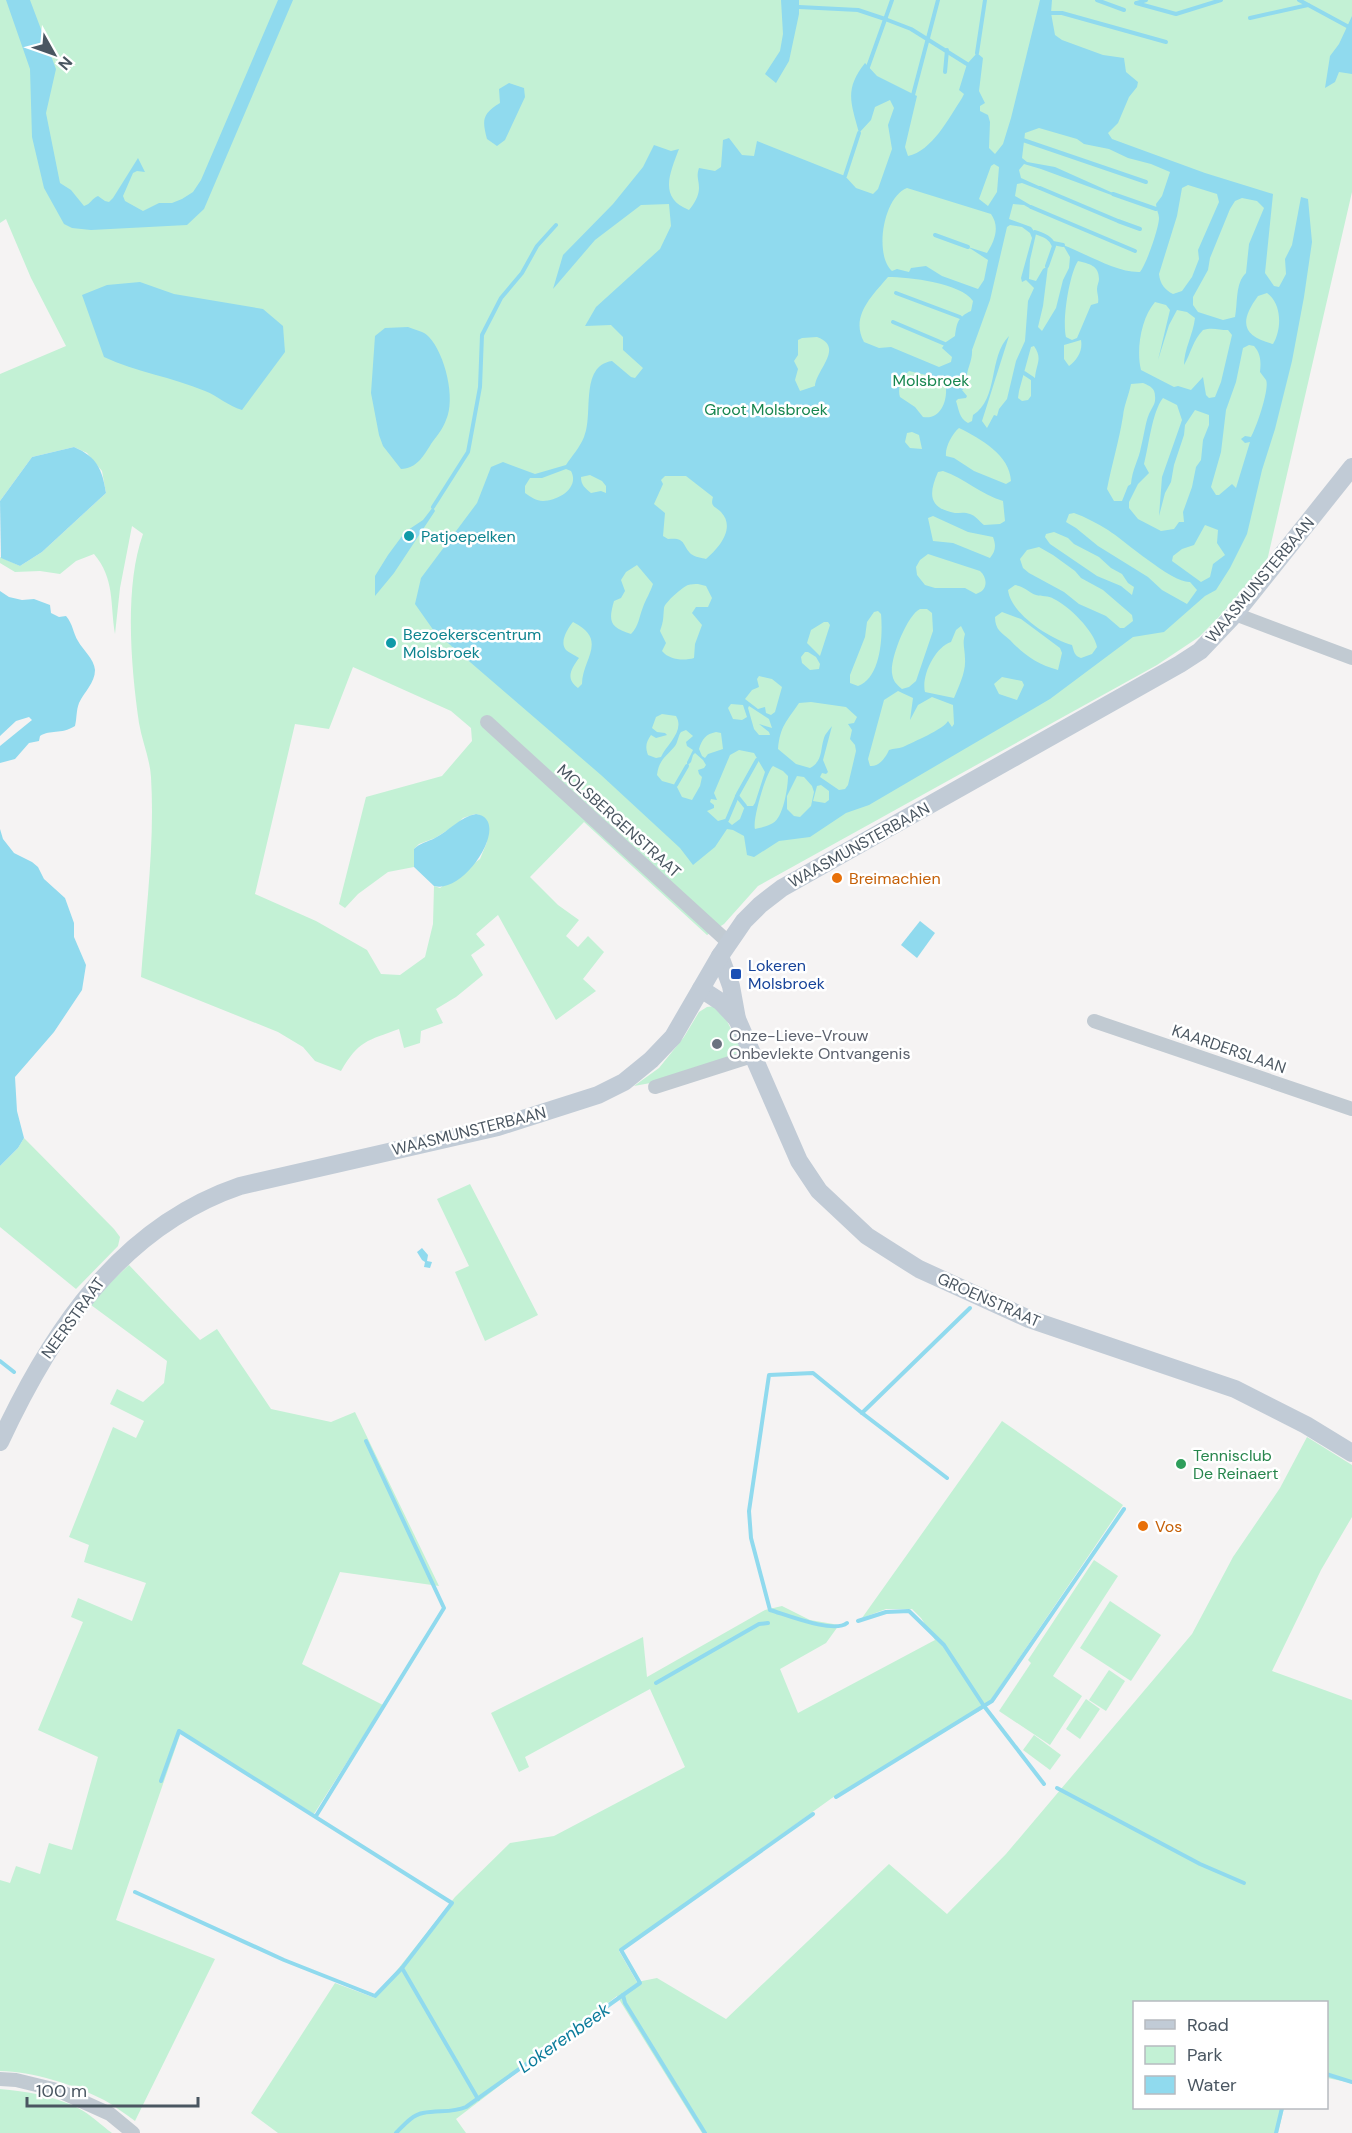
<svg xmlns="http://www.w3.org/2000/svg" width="1352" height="2133" font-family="'DM Sans',sans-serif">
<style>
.green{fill:#c3f1d5;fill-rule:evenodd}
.water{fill:#90daee;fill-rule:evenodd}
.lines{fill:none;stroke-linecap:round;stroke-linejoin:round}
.stream{stroke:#90daee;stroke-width:4}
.street{stroke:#c1cad2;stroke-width:14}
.secondary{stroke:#c1cbd6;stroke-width:18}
.culture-dot{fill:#0f9aa8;stroke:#fff;stroke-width:2}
.food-dot{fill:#e8710a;stroke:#fff;stroke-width:2}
.transit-dot{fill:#1a4fb4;stroke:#fff;stroke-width:2}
.worship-dot{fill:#6b7280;stroke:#fff;stroke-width:2}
.leisure-dot{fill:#2e9e5b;stroke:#fff;stroke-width:2}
.labels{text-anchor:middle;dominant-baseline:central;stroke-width:5;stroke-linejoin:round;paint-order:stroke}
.park-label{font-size:16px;fill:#17864f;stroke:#fff}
.culture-label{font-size:16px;fill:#0d838f;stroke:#fff;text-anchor:start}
.street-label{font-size:16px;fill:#4a5661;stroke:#fff}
.food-label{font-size:16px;fill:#c56008;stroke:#fff;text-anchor:start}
.transit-label{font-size:16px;fill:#164399;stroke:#fff;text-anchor:start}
.worship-label{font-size:16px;fill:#5b616d;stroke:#fff;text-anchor:start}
.leisure-label{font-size:16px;fill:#27864d;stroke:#fff;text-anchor:start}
.water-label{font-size:18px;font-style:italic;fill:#0c7c9b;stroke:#fff}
</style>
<rect width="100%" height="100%" fill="#f5f3f3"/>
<g class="green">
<path d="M0,0h1352v192l-85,369 -49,57 -19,19 -42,28 -399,221 -34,38 -17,11 -123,-113 -54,55 28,28 21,15 -13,16 12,11 10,-11 16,16 -21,27 13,12 -40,29 -58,-105 -22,19 9,11 -14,10 12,20 -27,22 -20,12 7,14 -22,8 -1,12 -16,5 -5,-19c-32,12 -40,11 -58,42l-26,-10 -12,-14 -25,-15 -137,-55c5,-67 14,-134 10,-200 -1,-18 -9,-36 -12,-54 -8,-55 -15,-136 4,-189l-11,-8 -12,62 -5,46c-5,-31 0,-55 -21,-80l-18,7 -16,13 -20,-3 -25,1 -15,-9v-6l20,9 22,-14 64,-59 -4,-22 -15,-18 -13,-6 -42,10 -32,44v-127l66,-28 -35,-68 -25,-59 -6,4zM353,667l98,44 20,17 1,13 -30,35 -76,21 -27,107 6,4 13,-14 30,-22 26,-5v-18l5,-5 16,-6 21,-13 7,-7 12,-4 5,1 7,27 -7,17 -40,29 -6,-2 -1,38 -8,33 -25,18 -19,-1 -14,-24 -51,-29 -61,-27 40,-170 34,5z"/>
<path d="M715,1006l8,7 19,38c-35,16 -71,29 -108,35l25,-18 25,-31 15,-25 8,-5z"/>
<path d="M24,1138l90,91 6,8 -2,9 -42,43 -76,-62v-61l18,-18z"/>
<path d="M470,1184l68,131 -53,26 -30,-69 14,-6 -32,-67z"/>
<path d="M129,1265l71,75 17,-11 54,80 60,13 24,-10 84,174 -99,-14 -38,92 81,41 -69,109 -133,-82 -65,188 99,39 -80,162c-10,-7 -20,-15 -31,-21 -29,-15 -72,-29 -104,-29v-191l10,3 6,-17 24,8 9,-31 23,7 26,-93 -60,-27 45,-108 -12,-5 7,-19 54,23 14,-38 -62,-21 5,-17 -20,-8 44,-110 23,11 8,-17 -34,-17 7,-15 26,13 21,-19 3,-22 -76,-56 11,-15z"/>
<path d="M1002,1421l121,84 -137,202 -154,91 -213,153 18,31 20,-4 69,41 163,-155 58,50 59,-60 186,-220 41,-77 47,-69 27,-51 45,28v52l-31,53 -49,101 80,29v383l-25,-5 -1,-76h-192v106h150l-6,25h-576l-85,-137 -161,123 10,14h-188l-27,-20 84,-130 40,15 80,-101 55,-54 44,-7 131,-69 -35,-78 -125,68 4,10 -10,5 -28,-59 152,-76 4,40 118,-67 17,-4 28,14 29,5 -13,18 -46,26 18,44 137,-73 -14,-22 -9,-9h-26l-24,9z"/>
<path d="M1094,1560l24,16 -65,100 29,20 -32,49 -51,-34 32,-48 -3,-3z"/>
<path d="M1110,1601l51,34 -30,46 -51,-33z"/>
<path d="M1109,1670l16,11 -19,30 -17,-11z"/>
<path d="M1086,1699l14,10 -20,30 -14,-10z"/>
<path d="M1034,1735l27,20 -11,15 -27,-20z"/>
<path d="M0,2089c26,2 54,7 78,19 12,6 23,17 34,25h-112z"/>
</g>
<g class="water">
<path d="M6,0h24l26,69 -10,44 14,70 11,7 13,16c7,-2 8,-8 14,-10l7,5 4,1 4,-4 25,-40 7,14 -8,-1 -4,2 -10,23 2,5 18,10 16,-8h13l10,-4 11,-7 8,-12 77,-180h15l-89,209 -17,16 -96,5 -19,-2 -8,-4 -20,-36 -12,-51 -2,-68z"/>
<path d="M781,0h18v14l-10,47 -13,22 -11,-9 15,-23 3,-17z"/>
<path d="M1040,0h12l-1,13 4,22 7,5 41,15 21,3 2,14 12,10 -1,5 -8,10 -11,26 -10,10 4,6 93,34 68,21 -8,79 9,13 5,1 7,-13 -1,-15 7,-14 9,-48 7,2 4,43 -8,55 -12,64 -17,68 -13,41 -15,64 -17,34 -14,22 -11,6 -41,36 -31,5 -83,62 -181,106 -23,8 -36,24 -31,4 -25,16 -7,-2 -3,-19 -11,-6 -6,-1 -12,18 -22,18 -13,-17 -79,-73 -167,-144 -19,-27 6,-26 56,-75 14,-36 12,-5 32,12 31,-9c6,-9 14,-18 18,-28 10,-22 -5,-71 28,-76l19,16 4,1 8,-10 -20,-18v-13l-12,-12 -26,1 11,-19 64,-58 11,-23 -2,-22 -28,1 -46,35 -42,49 10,-34 50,-51 30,-37 11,-22 17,6 8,-2c-9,24 -21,49 10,61 5,-6 10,-14 10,-22 0,-9 -3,-11 0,-20l16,3 6,-4 2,-27 6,-2 13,17 12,1 3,-15 88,35 11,12 17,6 5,-5 14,-40 -4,-24 6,-17 -4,-8 -15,7 -4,13 -12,13c-8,-31 -15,-43 6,-70l12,13 40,20 -12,51 3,9c24,-5 41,-38 54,-58l2,-4 -5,-4 8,-26 10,-11 6,5 -4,33 6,12 -5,3v5l8,4 2,7 -1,26 6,6 8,-10 8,-26zM1039,128l38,11 7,5 25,5 19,9 23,6 19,8 -8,24 -6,8c0,5 3,10 3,14 0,10 -13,47 -19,54 -23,1 -55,-19 -77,-27l7,12 -1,11 -6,12 -7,28 -14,23 -4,-4 5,-21 5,-40 -5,3 -7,12 -7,-2 1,-19 6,-26 -5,-7 -22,-8 4,-15 11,1 7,4 1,-3 -17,-10 2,-12 5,-1 18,7 1,-3 -20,-9 -2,-8 5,-6 17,5 73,27 -1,-3 -58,-26 -28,-5 -5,-4 3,-25zM994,164l5,3 -2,25 -9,14 -9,-7 12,-33zM1188,185l29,9 2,8 -21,48 1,9 -7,18 -10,14 -9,3c-8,-4 -13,-10 -14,-20l18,-58 5,-28zM907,188l84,26c9,13 4,26 -4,39l-19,-6 20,13 -4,20 -6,9 -36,-13 -16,-10 -15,2 -2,4 -12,-3 -5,2c-18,-16 -9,-74 15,-83zM1242,198l15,3 7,7 -15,36 -3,29c-11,10 -8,30 -11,44l-12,3 -25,-8 -5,-7v-8l15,-27 2,-12 20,-49 5,-8zM1010,225l12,2 8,6 2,5 -11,40 1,4 4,-2 8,8 -6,13 -3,40 -9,20 -9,38 -8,10 -2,7 -3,-1 -7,13 -5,-7 27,-85c-21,21 -10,63 -36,79l-1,6 -4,2c-9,-5 -9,-13 -12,-22l2,-2 8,-1 1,-2 -5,-6 6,-4c-5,-12 5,-23 4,-36l18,-50 17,-73zM1078,261c11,3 21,4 21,18 0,3 -2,6 -2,10 0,5 2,8 1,14l-7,2 -14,33 -5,2 -6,-3c-4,-16 3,-62 12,-76zM888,277c21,0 73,6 85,24l-2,10c-13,6 -14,11 -16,25l-9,6 -4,6 10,9 -1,5 -12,5 -48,-20 -12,1 -15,-6c-14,-26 8,-46 24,-65zM1267,293c15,11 15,36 6,51 -31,-8 -34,-22 -15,-48zM1155,302l11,3 4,5 -12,50 11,-35 8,-15 10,2 8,6c-2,17 -11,31 -11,47 7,-12 9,-25 19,-35 9,-3 16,0 25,0l4,5 -11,47 -6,15 -6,1 -3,-3 -3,-18 -12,13 -13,-4 -4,1 -33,-17c-5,-20 0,-52 14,-68zM817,337c28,10 -1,33 -2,49l-15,5 -5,-11 3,-11 -4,-8 4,-6v-15l4,-2zM1081,340c2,11 -4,20 -12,26l-5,-7v-14zM1249,345l5,1c7,8 7,16 6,26 2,3 4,5 6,8 4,8 -10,49 -15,57l-6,-1 -4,3 4,4 5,-1 -14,46 -4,-4 -13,11h-3l-5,-8 10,-35 5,-42 10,-28 7,-34zM1034,346c9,13 2,18 1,32l-4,2v16l-3,4 -6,1 -4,-3 1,-7 12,-44zM909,371l17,4 20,13c1,14 -6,32 -23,29l-8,-10 -15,-10c-3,-9 2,-20 9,-26zM1143,383c7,3 12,5 12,13 1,8 -3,11 -6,18 -4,10 -5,22 -8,33 -2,12 -9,23 -10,37l-3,2 -6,15h-8l-7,-12c5,-25 12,-48 16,-73 1,-11 6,-21 8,-32zM1163,398l14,7 5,15 -20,57 -3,39 6,-23 6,-11 3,-17 10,-30 1,-10 10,-15 14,5v10l-6,15 -2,20 -5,7 -4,20 -9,25 1,10h-5l-5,7 -13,2 -23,-12 -9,-11v-6l9,-18 11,-11 -5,-9c5,-19 8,-52 19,-66zM959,428c22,11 51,27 52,53l-5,3 -32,-13 -20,-13 -8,-2c-1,-9 6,-22 13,-28zM912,432l7,3 3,14 -12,-1 -5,-6 2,-9zM566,469l5,2c9,17 -13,30 -28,30 -7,0 -12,-4 -18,-8v-7l5,-8h12zM943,471c21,7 39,24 60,30l2,20 -5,3 -16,1c-4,-3 -9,-10 -14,-11 -5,-2 -10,-1 -15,-1 -26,-5 -27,-18 -17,-41zM590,475l12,6 4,5v7l-5,-2 -10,2c-6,-5 -10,-8 -10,-16zM665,476h21l27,21c-3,10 2,9 8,15 15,16 -2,36 -15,47 -4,-1 -11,-2 -15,-5 -9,-9 -5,-17 -23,-15l-5,-3 2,-23 -11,-9 9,-20 -2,-4zM1074,513c11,4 23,10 34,17 17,11 64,53 82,52l7,8 -10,14 -25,-14 -14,-13 -50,-31 -22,-18 -10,-6 3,-8zM933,516l35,16 25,5c3,8 3,14 -3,21l-37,-15 -20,-2 -5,-23zM1205,525l13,5 -1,13 8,12 -12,9 -3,13 -9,5 -29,-21 1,-5 9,-7 12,-4zM1054,532l14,6 6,6 25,13 12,11 11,6 6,9 6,4 -2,8 -11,-9 -24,-10 -47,-32 -5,-7 1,-3zM1039,547l14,8 22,16 6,7 22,12 29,25 1,6 -9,7h-4l-14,-12 -27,-12 -15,-12 -35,-19 -6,-5 -3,-9 7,-9zM928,554l52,17c8,7 8,20 -4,23l-11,-6h-30l-10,-3 -8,-10 -1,-8 4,-7zM637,565l16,19c-3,9 -7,15 -10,23 -4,10 -4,19 -12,27 -21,-7 -23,-12 -17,-33l7,-3 4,-7 -4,-11 5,-8zM698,584l8,2 6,12 -4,9h-12l-4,6 10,12 -7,19 -1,14c-10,3 -25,2 -32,-7l4,-8 -6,-12c4,-11 3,-13 4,-23 1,-6 19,-21 24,-23 3,-1 7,-1 10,-1zM1015,585c9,1 13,7 21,10 6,2 12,0 18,4 15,7 40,32 43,48l-5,7 -11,4c-7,-2 -7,-7 -9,-13 -23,-7 -61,-31 -64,-55zM920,609h7l5,4 1,18 -17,50 -7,6 -7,2c-6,-5 -9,-8 -10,-16 -2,-14 15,-58 28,-64zM878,611l3,3c2,22 0,64 -23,72l-8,-3v-8l15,-38 2,-15 7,-10zM1002,612l19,7 39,29 2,5 -4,17c-20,-5 -34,-15 -48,-30 -8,-7 -15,-10 -15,-23zM573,622c36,18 9,37 9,62l-4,4c-13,-9 -7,-19 1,-30 -4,-3 -10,-5 -13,-8 -7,-8 2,-22 7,-28zM824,622h4l2,3 -10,31 -13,-13 4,-13zM961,626l4,8c-3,10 0,15 0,25 1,13 -6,27 -11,39l-29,-6c-4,-16 10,-45 26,-50l5,-12zM805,652h3l8,5 4,7 -1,5 -9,1 -8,-7 -1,-6zM759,676l13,3 10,8 -7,25 -4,3 -5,-2 -1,-6 -7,2 -13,-10 7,-9 7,-3 -2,-8zM1002,677l20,4 2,4 -7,15 -18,-6 -5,-10zM898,691l15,7 -3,22 8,-15 14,-8 21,8 1,19 -2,3 -4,-6c-4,8 -35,21 -45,26 -5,2 -9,1 -14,3 -3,7 -10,17 -19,16l-2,-7 16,-59zM811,702l35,5 11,10 -3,6 -6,1 4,6 -2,9 5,6 1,6 -8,34 -3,4 -6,1 -19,-13 2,-4 4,1 2,-2 -5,-12 9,-34c-2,3 -7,8 -8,12 -4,12 -1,23 -14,30l-14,-4 -18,-15c2,-23 9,-28 21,-46zM731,704l12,1 4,12 -5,3 -9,-1 -5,-11zM749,706l20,13 3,9 -13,-4 10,8 1,3h-11l-5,-6 -6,-21zM662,714l14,2c9,15 -9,28 -15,41l-5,1 -8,-3c-3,-8 -2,-13 3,-20l5,3 11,-3 -2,-2 -8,-1 -5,-4 4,-11zM686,730l7,6 -7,6 1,4 6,4 -6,12v4l4,-4 2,-7 2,-2 8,7 3,5 -2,3 -6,2 1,4 3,3 -2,9 -8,14 -10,-3 -6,-12 -14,-4 -5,-6c2,-16 10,-19 18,-29 3,-4 3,-10 6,-14zM716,732l5,1 2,16 -15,5 -3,4 -3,-2 -3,-7c3,-10 7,-15 17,-17zM739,750l15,3 11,19 -10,31 -2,3h-8l-5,13 -8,6 -7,-6 -7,2 -11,-10 7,-3v-3l-4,-3 1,-3 6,1 -3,-7 16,-38zM773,766l10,5 5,5c0,12 -5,42 -15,47 -5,3 -13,5 -18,6 -3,-8 11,-57 18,-63zM797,776l7,1 8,9 2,6 -3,14 -11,11 -6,-1 -7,-7v-13zM821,785l8,6v9l-4,3 -12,-2 4,-15z"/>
<path d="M1352,16v58l-13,-2 -4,10 -10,6 5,-32 9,-12z"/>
<path d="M509,83l15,5 1,9 -20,43 -8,6 -10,-7c-5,-19 -5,-25 13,-36l-1,-14z"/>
<path d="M140,282l34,12 89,15 20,17 2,26 -43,58c-14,-4 -24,-14 -37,-19 -33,-14 -69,-19 -101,-34l-22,-62 25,-10z"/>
<path d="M408,327c7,3 16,4 21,10 16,17 27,62 17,83 -3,9 -10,17 -15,24 -8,13 -14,24 -30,25l-18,-23 -4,-11 -8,-42 4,-57 10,-8z"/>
<path d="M74,447c23,10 28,22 32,46l-64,59 -22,14 -19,-8 -1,-57 32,-44z"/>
<path d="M433,507l2,4 -41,62 -19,23v-20l13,-21 17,-23 18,-12z"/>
<path d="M0,591l9,6 13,3 12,-1 16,6 1,8 8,4 7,-1c7,8 7,17 12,25 5,9 16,18 17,29 0,13 -11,22 -16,33 -3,8 -2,15 -4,23 -15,9 -24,3 -35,10l-1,5 -10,2 -14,16 -15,4v-17l32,-26 -3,-3 -13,4 -16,15z"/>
<path d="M476,814c37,5 -11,81 -42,72l-20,-19v-18c6,-6 13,-7 21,-11 14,-7 25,-21 41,-24z"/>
<path d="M0,829l3,10 11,14 18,9 6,5 6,12 21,19 9,25v14l12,28 -4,25 -28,42 -39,45 2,34 7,27 -6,10 -18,18z"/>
<path d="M920,921l15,12 -18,25 -16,-13z"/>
<path d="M422,1248l6,7 -1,6 5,1 -2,6 -6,-1 1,-5 -3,-2 -5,-8z"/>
</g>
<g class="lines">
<g class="stream">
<path d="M1097,0l27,10"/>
<path d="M1299,0l48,26"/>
<path d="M1136,3l40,11 45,-14"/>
<path d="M1137,3l9,-3"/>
<path d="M799,7l59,3 27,9 26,10 56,35"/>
<path d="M1051,13h11l104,29"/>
<path d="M1250,18l58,-13"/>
<path d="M977,53l8,-53"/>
<path d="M868,67l24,-67"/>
<path d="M945,72l2,-22"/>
<path d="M913,95l25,-95"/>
<path d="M1023,140l123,42"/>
<path d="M845,176l14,-43"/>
<path d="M1040,188l78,33 22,8"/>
<path d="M1113,194l43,15"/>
<path d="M1031,207l104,44"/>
<path d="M1035,232c8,3 16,5 19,14l-7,20"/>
<path d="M935,235l33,12"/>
<path d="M1053,243l10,2"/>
<path d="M896,293l64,24"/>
<path d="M893,322l52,22"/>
<path d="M1024,373l9,6"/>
<path d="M433,507l35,-55 12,-65 2,-52 19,-37 21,-25 15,-27 19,-21"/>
<path d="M676,785l11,-19"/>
<path d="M737,796l8,10"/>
<path d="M727,820l11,-26 19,-34"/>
<path d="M0,1361l14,11"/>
<path d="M862,1413l108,-105"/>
<path d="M858,1621l28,-9 23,-1 35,34 40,61 60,78"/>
<path d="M847,1623c-13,11 -60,-8 -77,-13l-19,-72 -2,-27 20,-136 44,-2 49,40 85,65"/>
<path d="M656,1683l103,-59 9,-1"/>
<path d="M161,1781l18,-50 273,172 -50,65 76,131"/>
<path d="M1057,1788l143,76 44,19"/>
<path d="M836,1797l156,-96 132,-192"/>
<path d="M316,1816l128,-208 -78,-167"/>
<path d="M135,1892l149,68 91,36 27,-28"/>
<path d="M623,1995l17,-12 -19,-33 192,-136"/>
<path d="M1326,2074l26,8"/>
<path d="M396,2133c8,-8 16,-18 27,-20 16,-3 29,0 43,-6l157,-112 2,8 80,130"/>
<path d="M1276,2133l6,-25"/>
</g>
<g class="street">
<path d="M1235,614l117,44"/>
<path d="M487,722l242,221"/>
<path d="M1094,1021l258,88"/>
<path d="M655,1087l97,-31"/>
<path d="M0,2079l16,1 41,10 53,24 23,19"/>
</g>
<g class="secondary">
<path d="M720,956l11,30 6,33 62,142 20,30 48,45 52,33 110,50 206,70 71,36 46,28"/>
<path d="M701,989l20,13 16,17"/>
<path d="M0,1442c51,-110 120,-215 240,-256l258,-59 100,-32 26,-13 27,-22 22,-23 47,-81 24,-35 16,-16 22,-17 398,-224 20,-13 35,-37 117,-147"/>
</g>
</g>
<g class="culture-dot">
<circle cx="409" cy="536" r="6"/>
<circle cx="391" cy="643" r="6"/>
</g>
<g class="food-dot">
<circle cx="837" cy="878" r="6"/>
<circle cx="1143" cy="1526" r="6"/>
</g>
<rect class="transit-dot" x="730" y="968" width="12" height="12" rx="3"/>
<circle class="worship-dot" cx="717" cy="1044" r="6"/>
<circle class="leisure-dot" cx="1181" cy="1464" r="6"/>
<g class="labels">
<g class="park-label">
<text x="931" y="380">Molsbroek</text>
<text x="766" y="409">Groot Molsbroek</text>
</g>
<g class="culture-label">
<text x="421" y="536">Patjoepelken</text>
<text x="403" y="634">Bezoekerscentrum<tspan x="403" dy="18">Molsbroek</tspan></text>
</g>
<g class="street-label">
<text transform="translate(1260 580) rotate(-50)">WAASMUNSTERBAAN</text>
<text transform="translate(619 821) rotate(42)">MOLSBERGENSTRAAT</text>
<text transform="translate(859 845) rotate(-29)">WAASMUNSTERBAAN</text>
<text transform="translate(1229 1049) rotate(19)">KAARDERSLAAN</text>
<text transform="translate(469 1131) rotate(-14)">WAASMUNSTERBAAN</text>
<text transform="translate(989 1300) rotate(24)">GROENSTRAAT</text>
<text transform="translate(73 1318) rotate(-54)">NEERSTRAAT</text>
</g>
<g class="food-label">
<text x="849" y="878">Breimachien</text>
<text x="1155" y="1526">Vos</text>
</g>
<g class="transit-label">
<text x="748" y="965">Lokeren<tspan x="748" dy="18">Molsbroek</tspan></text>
</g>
<g class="worship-label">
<text x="729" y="1035">Onze-Lieve-Vrouw<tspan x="729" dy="18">Onbevlekte Ontvangenis</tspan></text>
</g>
<g class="leisure-label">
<text x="1193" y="1455">Tennisclub<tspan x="1193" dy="18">De Reinaert</tspan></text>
</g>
<g class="water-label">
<text transform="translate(564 2038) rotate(-35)">Lokerenbeek</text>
</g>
</g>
<rect x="1133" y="2001" width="195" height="108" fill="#ffffff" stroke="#b7bbc0" stroke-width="1.5"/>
<rect x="1145" y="2020" width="30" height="9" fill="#c1cbd6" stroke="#b7bbc0" stroke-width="1.5"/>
<text x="1187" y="2031" font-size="18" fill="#4a5661">Road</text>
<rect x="1145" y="2046" width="30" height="18" fill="#c3f1d5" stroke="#b7bbc0" stroke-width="1.5"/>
<text x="1187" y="2061" font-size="18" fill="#4a5661">Park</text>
<rect x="1145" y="2076" width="30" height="18" fill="#90daee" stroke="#b7bbc0" stroke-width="1.5"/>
<text x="1187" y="2091" font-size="18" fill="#4a5661">Water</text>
<g transform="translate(54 54) rotate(130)" stroke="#ffffff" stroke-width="4.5" paint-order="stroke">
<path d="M0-4.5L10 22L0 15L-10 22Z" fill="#4a5661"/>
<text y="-9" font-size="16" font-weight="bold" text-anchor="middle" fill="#4a5661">N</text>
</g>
<path d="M27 2097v9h171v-9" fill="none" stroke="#4a5661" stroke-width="3"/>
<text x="36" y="2097" font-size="18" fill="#4a5661" stroke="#ffffff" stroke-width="4.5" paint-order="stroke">100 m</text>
</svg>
